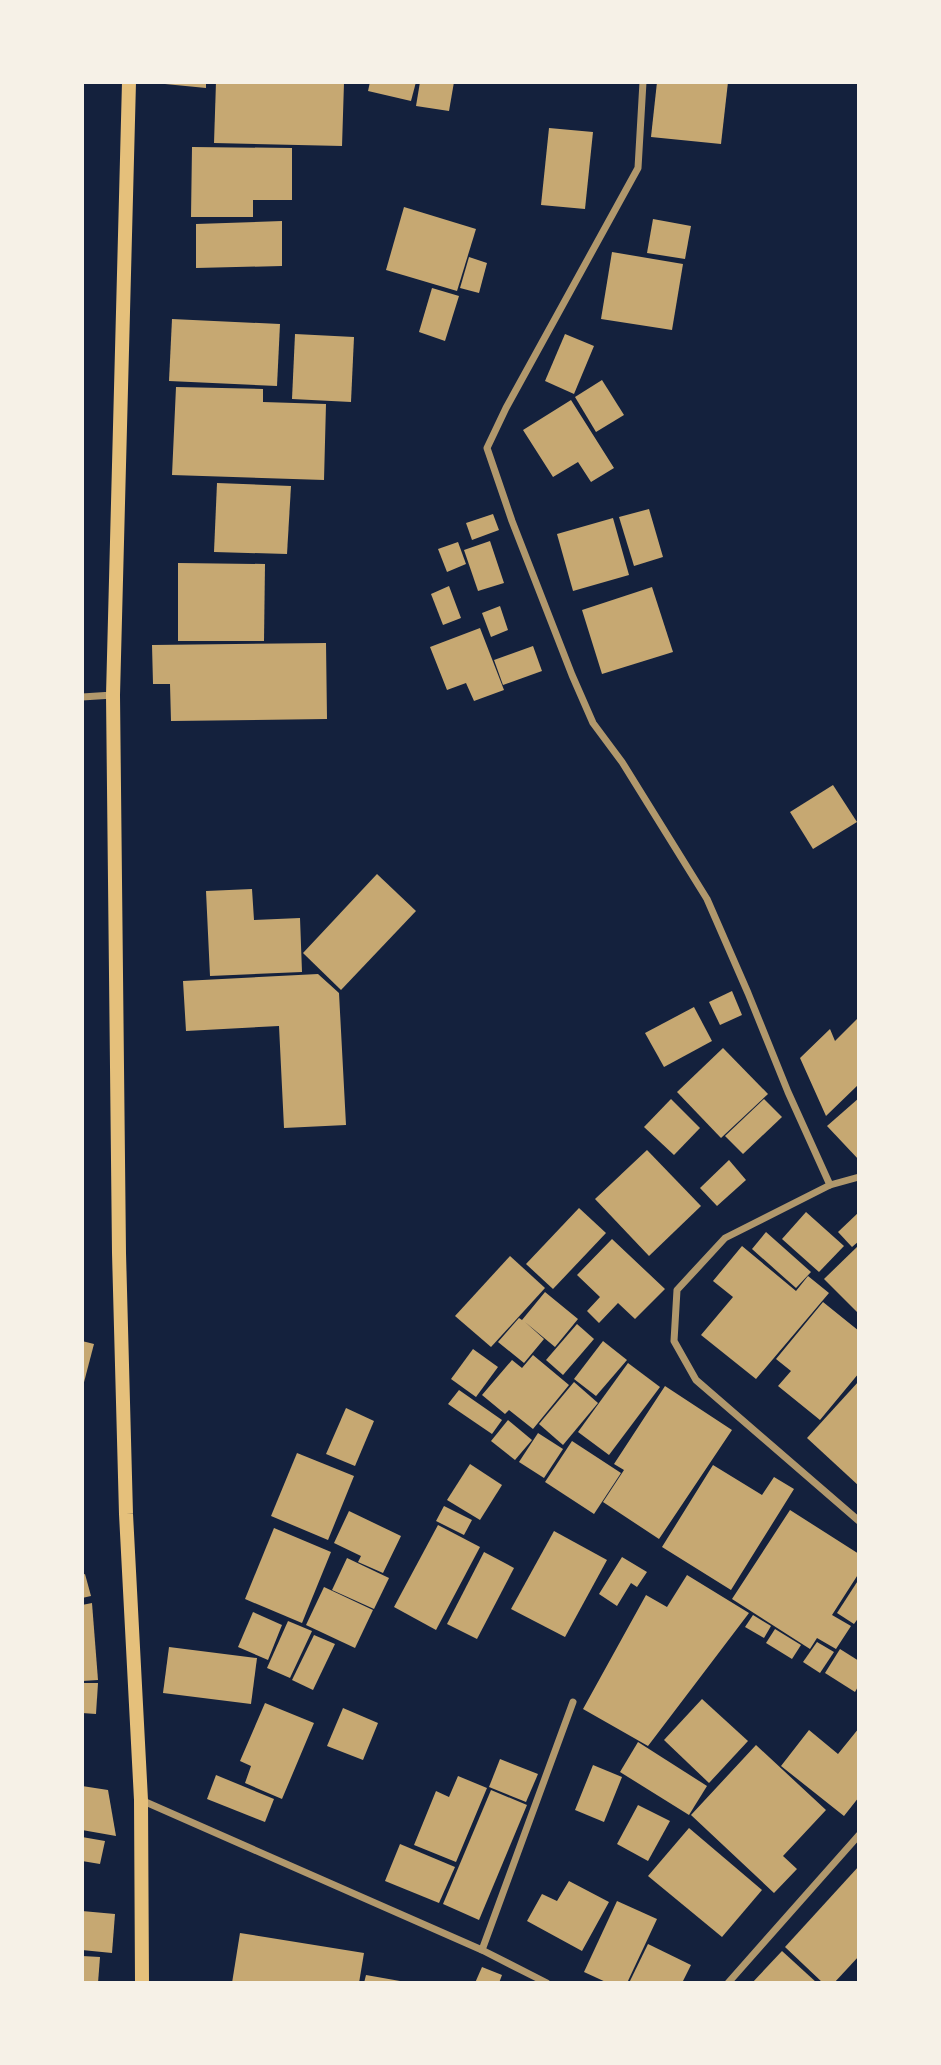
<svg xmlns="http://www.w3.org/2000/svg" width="941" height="2065" font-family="'Varela Round',sans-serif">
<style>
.building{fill:#c6a872}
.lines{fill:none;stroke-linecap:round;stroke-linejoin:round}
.minor{stroke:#b1986c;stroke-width:7}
.secondary{stroke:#e5c07b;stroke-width:14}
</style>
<rect width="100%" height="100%" fill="#14213d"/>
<g class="building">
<path d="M165,82h41v6l-41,-4z"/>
<path d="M216,82h128l-2,64 -128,-3z"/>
<path d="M370,82h46l-5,19 -43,-10z"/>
<path d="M420,82h34l-5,29 -33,-5z"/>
<path d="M657,82h71l-7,62 -70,-7z"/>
<path d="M549,128l44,4 -8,77 -44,-4z"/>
<path d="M192,147l100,1v52h-39v17h-62z"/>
<path d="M404,207l72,22 -19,62 -71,-21z"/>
<path d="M653,219l38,7 -6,33 -38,-6z"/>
<path d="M282,221v45l-86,2v-44z"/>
<path d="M612,252l71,12 -11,66 -71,-11z"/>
<path d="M469,257l18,6 -8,30 -19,-5z"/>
<path d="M432,288l27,8 -14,45 -26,-9z"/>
<path d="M172,319l108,5 -3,62 -108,-5z"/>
<path d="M295,334l59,3 -3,65 -59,-3z"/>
<path d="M565,334l29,12 -20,48 -29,-13z"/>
<path d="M602,380l22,35 -28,17 -21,-35z"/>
<path d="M176,387l87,2v13l63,2 -2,76 -152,-5z"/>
<path d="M571,400l43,68 -23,14 -13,-20 -25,15 -30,-47z"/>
<path d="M217,483l74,3 -4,68 -73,-2z"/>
<path d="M649,509l14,48 -29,9 -15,-49z"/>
<path d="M493,514l6,16 -27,10 -6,-17z"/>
<path d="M613,518l16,57 -56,16 -16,-57z"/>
<path d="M490,541l14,42 -26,8 -14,-41z"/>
<path d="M458,542l8,22 -19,8 -9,-23z"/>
<path d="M178,563l87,1 -1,77h-86z"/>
<path d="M449,586l12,32 -18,7 -12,-31z"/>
<path d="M652,587l21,65 -71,22 -20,-64z"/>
<path d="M500,606l8,24 -17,7 -9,-24z"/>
<path d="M480,628l24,62 -30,11 -8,-18 -19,7 -17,-43z"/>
<path d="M326,643l1,76 -156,2 -1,-37h-17l-1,-39z"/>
<path d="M533,646l9,25 -39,14 -9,-25z"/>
<path d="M833,785l24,37 -44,27 -23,-37z"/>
<path d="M377,874l39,37 -75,79 -38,-37z"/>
<path d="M252,889l2,31 46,-2 2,54 -92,4 -4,-85z"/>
<path d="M318,974l21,19 7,132 -62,3 -5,-102 -93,5 -3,-50z"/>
<path d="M732,991l10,24 -22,10 -11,-23z"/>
<path d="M694,1007l18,34 -48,26 -19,-34z"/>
<path d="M859,1017v67l-33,32 -26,-58 30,-29 5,12z"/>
<path d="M723,1048l45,46 -47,44 -44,-46z"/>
<path d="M859,1098v62l-32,-34z"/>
<path d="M671,1099l29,29 -26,27 -30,-28z"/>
<path d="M764,1099l18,18 -39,37 -18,-18z"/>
<path d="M647,1150l54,56 -52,50 -54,-57z"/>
<path d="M729,1160l17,20 -29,26 -17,-18z"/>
<path d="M579,1208l27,25 -53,56 -27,-25z"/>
<path d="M806,1212l38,34 -25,26 -37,-33z"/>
<path d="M859,1212v29l-7,6 -14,-15z"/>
<path d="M766,1232l45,40 -15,16 -44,-39z"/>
<path d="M612,1239l53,50 -30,30 -17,-16 -19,20 -12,-12 13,-14 -23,-22z"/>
<path d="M859,1245v65l-2,2 -33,-33z"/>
<path d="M742,1246l54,45 12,-15 21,17 -73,86 -55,-44 32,-38 -20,-16z"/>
<path d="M510,1256l35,32 -54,59 -36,-31z"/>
<path d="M545,1292l33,27 -23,28 -30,-25 19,17 -20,24 -26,-21 21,-24 3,2z"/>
<path d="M823,1302l36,29v42l-39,47 -42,-34 13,-15 -15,-12z"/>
<path d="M577,1324l17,15 -31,36 -17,-15z"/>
<path d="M82,1341l12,3 -11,42h-1z"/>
<path d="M603,1341l24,19 -31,36 -22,-17z"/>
<path d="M473,1349l25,18 -22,30 -25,-18z"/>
<path d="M533,1355l36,30 -36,44 -24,-19 -4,4 -23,-19 30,-35 10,8z"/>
<path d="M628,1363l32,24 -51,68 -31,-23z"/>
<path d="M859,1381v105l-52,-48z"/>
<path d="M574,1382l24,21 -35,42 -24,-21z"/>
<path d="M665,1386l67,44 -73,109 -56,-37 21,-32 -10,-6z"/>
<path d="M459,1390l43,30 -10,14 -44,-30z"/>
<path d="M346,1408l28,13 -19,45 -29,-12z"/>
<path d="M508,1420l24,20 -17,20 -24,-19z"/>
<path d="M538,1433l25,16 -19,29 -25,-16z"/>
<path d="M572,1441l49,32 -27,41 -49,-32z"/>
<path d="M297,1453l57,23 -26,64 -57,-24z"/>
<path d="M470,1464l32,21 -22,35 -33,-20z"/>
<path d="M713,1465l49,30 12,-18 20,12 -63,101 -69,-43z"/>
<path d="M444,1506l28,14 -8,15 -28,-14z"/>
<path d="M790,1510l69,44v19l-27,42 19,11 -15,23 -19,-11 -7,11 -78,-50z"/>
<path d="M349,1511l52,25 -18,37 -25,-11 3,-6 -27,-13z"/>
<path d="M438,1525l42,22 -44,83 -42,-23z"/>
<path d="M274,1528l57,24 -29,71 -57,-24z"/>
<path d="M554,1531l53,29 -42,77 -54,-28z"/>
<path d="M484,1552l30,16 -37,71 -30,-15z"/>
<path d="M622,1557l25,15 -10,15 -6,-4 -14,23 -18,-12z"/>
<path d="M347,1558l42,20 -15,31 -42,-19z"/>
<path d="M85,1574l6,22 -9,2v-23z"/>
<path d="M687,1575l62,38 -101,133 -65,-37 63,-114 21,12z"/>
<path d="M859,1579v38l-5,7 -17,-11z"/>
<path d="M324,1587l49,23 -18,38 -49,-23z"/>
<path d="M92,1603l6,77 -16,1v-76z"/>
<path d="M253,1612l29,13 -14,35 -30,-13z"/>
<path d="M753,1615l18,11 -7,12 -19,-11z"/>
<path d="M288,1621l24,10 -22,47 -23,-10z"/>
<path d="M775,1629l26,16 -9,14 -26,-16z"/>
<path d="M314,1635l21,9 -22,46 -21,-10z"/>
<path d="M817,1642l17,10 -14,21 -17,-11z"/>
<path d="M169,1647l88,11 -6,46 -88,-11z"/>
<path d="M840,1649l19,12v24l-4,7 -30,-19z"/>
<path d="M82,1683h16l-2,31 -14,-1z"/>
<path d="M702,1699l46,42 -39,42 -45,-43z"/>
<path d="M265,1703l49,20 -32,76 -37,-16 6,-17 -11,-5z"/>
<path d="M343,1708l35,15 -15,37 -36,-14z"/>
<path d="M859,1728v69l-15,19 -63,-50 28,-36 29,24z"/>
<path d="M638,1742l69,44 -18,29 -69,-43z"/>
<path d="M756,1745l70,65 -43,46 14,13 -23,24 -83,-78z"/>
<path d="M500,1759l38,15 -12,28 -37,-15z"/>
<path d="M593,1765l29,12 -18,45 -29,-12z"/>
<path d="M216,1775l58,24 -9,23 -58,-23z"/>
<path d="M458,1776l29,12 -31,74 -42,-17 22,-54 13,6z"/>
<path d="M82,1786l26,4 8,46 -34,-6z"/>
<path d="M491,1790l36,15 -48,115 -36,-16z"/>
<path d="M638,1805l32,16 -22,40 -31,-17z"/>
<path d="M689,1828l73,62 -40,47 -74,-61z"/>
<path d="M82,1837l23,4 -5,23 -18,-3z"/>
<path d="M400,1844l55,23 -16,36 -54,-22z"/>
<path d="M859,1866v90l-25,27h-11l-38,-36z"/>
<path d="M569,1881l40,21 -27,49 -55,-30 15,-27 15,7z"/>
<path d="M617,1901l40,18 -30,64h-19l-24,-11z"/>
<path d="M82,1911l33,3 -3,39 -30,-3z"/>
<path d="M240,1933l124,20 -5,30h-127z"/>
<path d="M648,1944l43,21 -9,18h-53z"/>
<path d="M782,1951l35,32h-65z"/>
<path d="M82,1956l18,1 -2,26h-16z"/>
<path d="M482,1967l20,8 -3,8h-24z"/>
<path d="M366,1975l34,6 -1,2h-35z"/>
</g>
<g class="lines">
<g class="minor">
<path d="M643,82l-5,86 -132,240 -19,40 25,73 60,154 21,48 29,39 85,137 41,94 40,99 42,93"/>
<path d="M82,697l31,-2"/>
<path d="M859,1177l-29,8 -105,53 -48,52 -3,51 22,39 163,141"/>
<path d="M141,1800l341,150 65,33"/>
<path d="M482,1950l91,-248"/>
<path d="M728,1983l131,-148"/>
</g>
<path class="secondary" d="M129,82l-16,613 6,558 7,261 15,286 1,183"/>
</g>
<rect width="941" height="2065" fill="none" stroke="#f6f1e7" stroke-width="168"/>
</svg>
